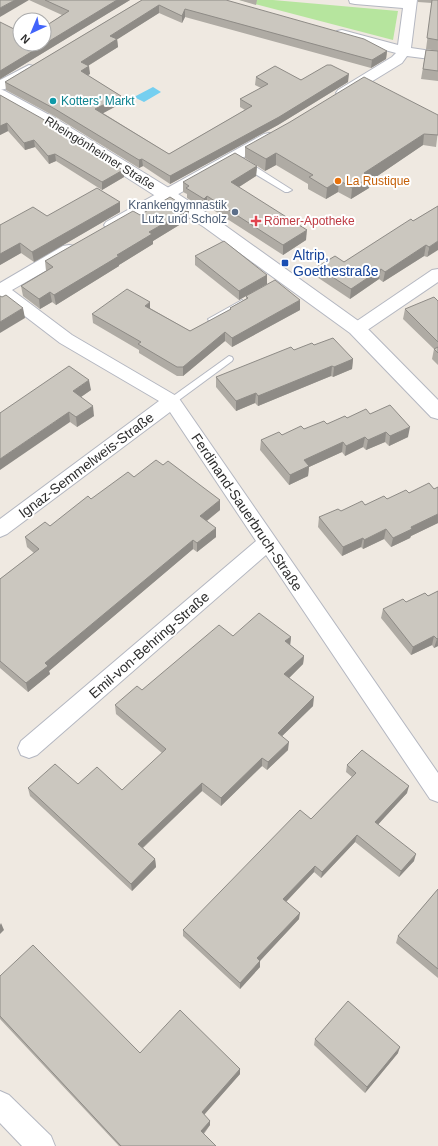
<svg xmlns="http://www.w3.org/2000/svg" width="438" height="1146" font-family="Helvetica,sans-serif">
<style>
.green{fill:#b6e59e}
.water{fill:#75cff0}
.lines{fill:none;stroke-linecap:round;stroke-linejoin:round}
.service-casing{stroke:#b4b7c1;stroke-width:2}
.minor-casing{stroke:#b4b7c1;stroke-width:2}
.tertiary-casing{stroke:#b4b7c1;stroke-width:2}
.service{fill:#fff;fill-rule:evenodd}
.minor{fill:#fff;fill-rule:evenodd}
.tertiary{fill:#fff;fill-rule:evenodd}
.wall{fill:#afaba4}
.shaded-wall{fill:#8e8b86}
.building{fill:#cbc7bf;stroke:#8e8b86}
.culture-dot{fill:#0f9aa8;stroke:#fff;stroke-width:1.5}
.food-dot{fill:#e8710a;stroke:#fff;stroke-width:1.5}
.service-dot{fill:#5c6f8a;stroke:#fff;stroke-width:1.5}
.health-dot{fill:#e0444e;stroke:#fff;stroke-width:1.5}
.transit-dot{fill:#1a4fb4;stroke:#fff;stroke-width:1.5}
.labels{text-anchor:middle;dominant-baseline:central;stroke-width:4;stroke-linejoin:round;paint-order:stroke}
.far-culture-label{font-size:12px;fill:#0d838f;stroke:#fff;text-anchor:start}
.far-street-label{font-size:12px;fill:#2e2e2e;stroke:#fff}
.far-food-label{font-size:12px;fill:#c56008;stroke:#fff;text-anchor:start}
.far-service-label{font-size:12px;fill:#4e5e75;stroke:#fff;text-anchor:end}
.far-health-label{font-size:12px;fill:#be3a42;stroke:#fff;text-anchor:start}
.transit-label{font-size:14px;fill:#164399;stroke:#fff;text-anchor:start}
.street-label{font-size:14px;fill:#2e2e2e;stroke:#fff}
</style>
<rect width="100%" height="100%" fill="#efe9e1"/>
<path class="green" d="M240,0h33l125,11 -5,29z"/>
<path class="water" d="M153,87l8,5 -17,10 -10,-5z"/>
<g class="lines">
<g class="service-casing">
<g id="service">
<path d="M242,162h6l44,28 -4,2h-3l-43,-26z"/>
<path d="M242,300l4,3 -1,2 -30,16h-6l-1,-2z"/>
<path d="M229,356l3,1 1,2 -1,2 -57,42h-6l-1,-2 1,-2z"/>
</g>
</g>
<g class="minor-casing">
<g id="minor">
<path d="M349,0h68l-6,48 27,4v8l-31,-4 -5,7 -54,33 -5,1 -5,-1 -2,-3 2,-3 54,-33 4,-4 -59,-16 -2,-3 2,-3 5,-1 56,15 5,-37 -48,-4 -5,-1z"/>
<path d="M29,65l5,1 2,3 -2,3 -29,17 -5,1v-10z"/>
<path d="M269,133l5,1 2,3 -2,3 -156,88 -6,2 -6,-2 -2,-3 2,-3 158,-88z"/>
<path d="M69,245l6,1 2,4 -2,4 -63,36 60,45 106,62 260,376v29l-8,-3 -164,-244 -229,200 -8,3 -8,-3 -3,-7 3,-7 235,-200 -86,-129 -163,122 -7,3v-18l159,-118 -99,-58 -60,-46v-14l63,-37z"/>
<path d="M438,269v13l-75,51 -6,2 -6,-2 -2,-4 2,-4 81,-55z"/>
<path d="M0,1091l9,4 42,41 4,10h-33l-22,-23z"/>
</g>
</g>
<g class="tertiary-casing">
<path id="tertiary" d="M0,89l5,2 50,27 117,72 44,29 148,106 74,75v19l-7,-2 -81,-84 -146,-106 -161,-103 -43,-24z"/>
</g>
<use href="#service" class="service"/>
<use href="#minor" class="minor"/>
<use href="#tertiary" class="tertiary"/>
</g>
<g class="wall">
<path d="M0,0h130l-130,79v-57l20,22 42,-29 -33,-15z"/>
<path d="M142,0l245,51 -1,8 -15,9 -186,-51 -3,6 -23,-10 -42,26 1,8 -30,19 2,8 -3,1 34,21 1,7 -19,10 66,41 76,-44 -5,-3v-8l21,-11 -6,-3 1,-8 92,5 -70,43 -108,59 -27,-18 -4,2 -83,-51 -50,-27 -1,-8z"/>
<path d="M239,0h18l-1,5z"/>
<path d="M418,0h20v51l-12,-2 6,-46 -14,-1z"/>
<path d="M426,50l12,1v30l-17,-2z"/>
<path d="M0,95l123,75 1,7 -22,13 -46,-29 -7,3 -14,-17 -10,3 -17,-19 -8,4z"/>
<path d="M438,131l-2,16 -13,-2 -53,36 -1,7 -18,11 -13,-7 -12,7 -18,-10v-5l-32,-19 -11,6 -20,-13v-11z"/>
<path d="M257,166l-1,10 -17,11 67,53 -23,15 -76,-49 -3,3 -17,-11v-4l-4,-2v-10z"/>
<path d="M120,202v10l-86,50 -13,-9 -21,12v-40z"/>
<path d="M438,206l-11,51 -3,-1 -41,26 -4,-3 -29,20 -33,-22v-10l27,-5 69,-41z"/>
<path d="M140,215l49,4 -36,22v3l-34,21v1l-63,39 -4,-3 -12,7 -17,-13 -2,-10 25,-15 -1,-10z"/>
<path d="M195,256l72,19v9l-28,16 -44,-35z"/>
<path d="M246,296l54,14 -68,37 -7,-6 -42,35h-6l-38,-23v-3l-46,-27 -1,-9 58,-6 40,23 40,-21v-2l16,-9z"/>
<path d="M438,301v64l-6,-6 2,-10 -31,-30 2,-10z"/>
<path d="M314,345l39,14 -1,10 -19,8 -2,-1 -73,30 -3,-3 -19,8 -20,-24v-10l78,-27z"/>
<path d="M91,390l-10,7 13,19 -17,11 -7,-5 -70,-9z"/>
<path d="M370,414l38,23 -19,9 -4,-4 -19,8 -3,-3 -18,9 -3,-4 -33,15 -1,9 -19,9 -29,-35 1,-10 66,-16 20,-6z"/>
<path d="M163,465l57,35v10l-13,11 9,16 -19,15 -4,-3 -144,122 1,3 -22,18 -28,-24v-89l34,-26 -7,-6 -2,-10 25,-11 41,-27 43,-22z"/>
<path d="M438,487v36l-27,13 -1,2 -19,9 -7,-8 -21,10 -2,-2 -19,9 -24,-29 1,-10 22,-6 68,-18 25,-4z"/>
<path d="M438,591v55l-4,2 -2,-3 -21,10 -30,-37 2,-9 45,-13z"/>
<path d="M233,636l58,1 -1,8 14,11 -1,8 -14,14 24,28 -31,30 6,14 -21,20 -5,-4 -41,40 -19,-15 -59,57 12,11 1,8 -24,24 -102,-95 -2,-8 50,-4 44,6 40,-37 -46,-39 -1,-9 27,-15z"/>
<path d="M347,765l60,28 -29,31 36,37 -15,16 -44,-35 -34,36 -7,-6 -28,30 13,17 -39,42v6l-20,22 -57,-53v-6l128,-111 41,-42 -6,-5z"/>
<path d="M438,889v89l-42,-35 2,-7z"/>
<path d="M0,976l140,77 100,16v5l-36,41 6,10 -6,9 12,12h-97l-119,-127z"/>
<path d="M315,1039l83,14 -33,40 -51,-48z"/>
</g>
<g class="shaded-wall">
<path d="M15,0h14l-29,17v-9z"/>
<path d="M117,0h13l-130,79v-8z"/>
<path d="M159,5v8l-49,31v-8z"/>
<path d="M185,9v8l-3,6v-7z"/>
<path d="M117,39l1,8 -37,23v-8z"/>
<path d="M387,51l-1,8 -15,9 1,-8z"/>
<path d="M89,66l1,8 -9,5v-8z"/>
<path d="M349,74l-1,8 -70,43 -108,59v-8z"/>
<path d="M121,96l1,7 -26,14 -1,-8z"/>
<path d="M7,123l1,8 -8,4v-9z"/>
<path d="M424,134l-1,11 -53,36 -1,7 -18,11 1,-11 12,-15z"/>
<path d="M34,140l1,7 -10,3 -1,-7z"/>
<path d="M276,153v12l-11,6 1,-12z"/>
<path d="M55,154l1,7 -7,3 -1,-8z"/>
<path d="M142,159l1,7 -4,2v-8z"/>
<path d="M257,166l-1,10 -25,16v-10z"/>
<path d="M123,170l1,7 -22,13v-8z"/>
<path d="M339,180l-1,12 -12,7 1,-11z"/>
<path d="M207,196v10l-3,3v-10z"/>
<path d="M120,202v10l-86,50 -2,-10z"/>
<path d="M189,209v10l-36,22v3l-34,21v1l-63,39 -2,-10 63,-40 32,-23z"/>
<path d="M307,230l-1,10 -23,15v-10z"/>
<path d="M438,241v9l-11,7 2,-10z"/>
<path d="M20,243l1,10 -21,12v-11z"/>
<path d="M426,245l-2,11 -41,26 2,-10z"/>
<path d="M381,269l-2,10 -29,20 1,-10z"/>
<path d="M267,275v9l-28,16v-9z"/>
<path d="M50,292l2,10 -12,7 -1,-10z"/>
<path d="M300,300v10l-68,37v-9z"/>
<path d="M150,302v9l-5,-5z"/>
<path d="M23,308l2,10 -25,15v-11z"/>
<path d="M225,332v9l-42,35v-9z"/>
<path d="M353,359l-1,10 -19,8 1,-10z"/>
<path d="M332,366l-1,10 -73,30v-10z"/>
<path d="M89,380l2,10 -16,11 -2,-10z"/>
<path d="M256,393l-1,10 -19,8v-10z"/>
<path d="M93,406l1,10 -17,11 -1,-10z"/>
<path d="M69,412l1,10 -70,48v-11z"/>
<path d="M410,427l-2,10 -19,9 1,-10z"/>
<path d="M386,432l-1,10 -19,8 2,-10z"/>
<path d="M365,437l-2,10 -18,9 1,-10z"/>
<path d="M343,442l-1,10 -33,15 -1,9 -19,9 1,-10 14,-15z"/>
<path d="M220,500v10l-20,16v-10z"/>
<path d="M438,514v9l-27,13 -1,2 -19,9 2,-9 18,-11z"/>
<path d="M216,528v9l-19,15v-9z"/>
<path d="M386,529l-2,10 -21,10 1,-9z"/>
<path d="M363,538l-2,9 -19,9 1,-9z"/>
<path d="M193,540v9l-144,122 1,3 -22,18 -2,-9 19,-20z"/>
<path d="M434,636l-2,9 -21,10 2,-8z"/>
<path d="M291,637l-1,9 -5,-5z"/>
<path d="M438,638v8l-4,2 3,-9z"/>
<path d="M304,656l-1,8 -19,19v-9z"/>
<path d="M314,697l-1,9 -36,35 1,-8z"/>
<path d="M289,742l-1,8 -21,20 1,-8z"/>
<path d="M262,758v8l-41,40v-8z"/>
<path d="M202,783v8l-63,60 -1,-7z"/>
<path d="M409,786l-2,7 -33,36 1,-7z"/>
<path d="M357,835l-2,7 -34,36 1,-6z"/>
<path d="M416,854l-2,7 -15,16 2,-6z"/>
<path d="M155,859l1,8 -24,24 -1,-7z"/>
<path d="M315,866l-1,6 -31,33v-6z"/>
<path d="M300,913l-1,6 -42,45v-6z"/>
<path d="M1,923l3,7 -4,4v-9z"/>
<path d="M260,961v6l-20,22v-6z"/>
<path d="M400,1047l-2,6 -33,40 2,-6z"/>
<path d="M240,1069v5l-38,43v-5z"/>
<path d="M210,1121v4l-9,11v-5z"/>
</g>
<g class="building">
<path d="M0,0h15l-15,8z"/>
<path d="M45,0h72l-117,71v-49l20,10v12h24v-17l25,-16z"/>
<path d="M142,0h84l138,39 23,12 -15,9 -187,-51 -3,7 -23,-11 -49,31 7,3 -36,23 8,4 -8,5 40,25 -26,13 74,45 83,-48 -12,-7 28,-15 -12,-7 19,-11 26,14 26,-15h4l18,9 -70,43 -109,59 -28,-17 -3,1 -84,-51 -50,-27z"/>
<path d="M432,0h6v40l-11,-2z"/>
<path d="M426,50l12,1v20l-15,-2z"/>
<path d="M364,77l74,38v20l-14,-1 -60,39 6,4 -18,11 -13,-8 -12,8 -18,-11 4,-2 -37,-22 -10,6 -21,-12 45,-25z"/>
<path d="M0,95l41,23 82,52 -21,12 -47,-28 -7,2 -14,-16 -10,3 -17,-20 -7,3z"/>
<path d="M235,153l22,13 -26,16 76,48 -24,15 -76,-49 -3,3 -18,-11 3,-2 -6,-4z"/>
<path d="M97,188l23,14 -88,50 -12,-9 -20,11v-29l33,-18 14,9z"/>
<path d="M170,197l19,12 -40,23 3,2 -35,21 2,1 -65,39 -4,-3 -11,7 -18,-13 32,-19 -8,-6 88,-50 7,4z"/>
<path d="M438,206v35l-9,6 -3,-2 -41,27 -4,-3 -30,20 -34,-22 18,-11 9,6 67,-43 2,2z"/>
<path d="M224,241l43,34 -28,16 -44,-35z"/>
<path d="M275,280l25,20 -68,38 -7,-6 -42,35h-6l-39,-23 3,-2 -49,-28 35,-25 23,13 -5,4 45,25 41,-22 -1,-1 18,-10 -2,-2z"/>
<path d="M6,295l17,13 -23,14v-26l2,1z"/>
<path d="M434,297l4,4v41l-33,-33z"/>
<path d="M333,338l20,21 -19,8 -2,-1 -74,30 -2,-3 -20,8 -20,-24 75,-30 3,3 18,-7 2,2z"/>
<path d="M438,347v6l-4,-4z"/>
<path d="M69,366l20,14 -16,11 20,15 -17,11 -7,-5 -69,47v-46z"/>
<path d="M390,405l20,22 -20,9 -4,-4 -18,8 -3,-3 -19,9 -3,-4 -39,18 5,6 -19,9 -29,-35 18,-8 3,3 19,-9 3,3 20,-8 3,3 18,-8 2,2 19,-9 4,5z"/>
<path d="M156,460l7,5 5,-4 52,39 -20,16 16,12 -19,15 -4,-3 -148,123 3,3 -22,17 -26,-22v-82l39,-30 -14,-12 20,-15 5,4 38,-30 3,3 37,-27 6,5z"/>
<path d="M429,483l5,6 4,-2v27l-27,13 1,2 -19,9 -7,-9 -22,11 -1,-2 -20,9 -24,-30 19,-8 3,2 21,-10 3,4 19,-9 3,3 19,-9 3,3z"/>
<path d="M438,591v47l-1,1 -3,-3 -21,11 -30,-38 20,-10 3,3 19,-9 3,3z"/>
<path d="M259,613l32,24 -6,4 19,15 -20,18 30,23 -36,36 11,9 -21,20 -6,-4 -41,40 -19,-15 -64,61 17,15 -24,25 -103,-96 27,-24 23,20 19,-17 25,23 44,-41 -51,-44 22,-19 5,4 77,-65 14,11z"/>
<path d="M362,750l47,36 -34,36 41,32 -15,17 -44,-36 -35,37 -7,-6 -32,33 17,14 -43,45 3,3 -20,22 -57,-53 117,-120 11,9 45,-46 -9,-8z"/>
<path d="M438,889v80l-40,-33z"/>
<path d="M33,945l107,108 40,-43 60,59 -38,43 8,9 -9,10 15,15h-95l-121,-130v-40z"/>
<path d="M348,1001l52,46 -33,40 -52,-48z"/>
</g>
<circle class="culture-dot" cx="53" cy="101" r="4"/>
<circle class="food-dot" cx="338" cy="181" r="4"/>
<circle class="service-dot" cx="235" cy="212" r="4"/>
<path class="health-dot" d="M254 215h4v4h4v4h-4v4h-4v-4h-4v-4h4z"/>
<rect class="transit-dot" x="281" y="259" width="8" height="8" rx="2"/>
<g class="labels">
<g class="far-culture-label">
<text x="61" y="101">Kotters' Markt</text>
</g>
<g class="far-street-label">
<text transform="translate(100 153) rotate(32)">Rheingönheimer Straße</text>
</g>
<g class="far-food-label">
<text x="346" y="181">La Rustique</text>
</g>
<g class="far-service-label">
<text x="227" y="205">Krankengymnastik<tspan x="227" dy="14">Lutz und Scholz</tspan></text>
</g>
<g class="far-health-label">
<text x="264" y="221">Römer-Apotheke</text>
</g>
<g class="transit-label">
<text x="293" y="255">Altrip,<tspan x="293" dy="16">Goethestraße</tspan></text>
</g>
<g class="street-label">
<text transform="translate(86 465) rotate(-37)">Ignaz-Semmelweis-Straße</text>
<text transform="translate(247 512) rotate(56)">Ferdinand-Sauerbruch-Straße</text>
<text transform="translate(149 645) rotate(-41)">Emil-von-Behring-Straße</text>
</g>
</g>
<g transform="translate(32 32) rotate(224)"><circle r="19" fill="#ffffff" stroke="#ababab"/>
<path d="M0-3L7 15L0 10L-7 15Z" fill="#4264fb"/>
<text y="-6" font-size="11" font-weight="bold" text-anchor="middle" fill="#2e2e2e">N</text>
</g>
</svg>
